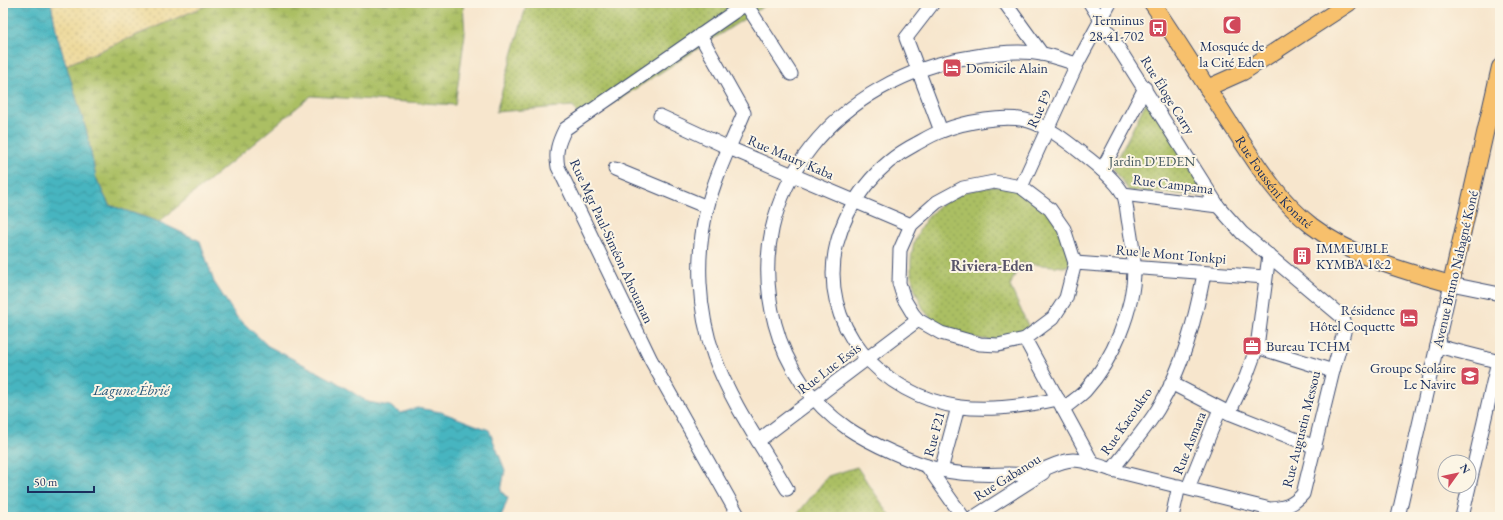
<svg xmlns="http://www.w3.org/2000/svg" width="1503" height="520" font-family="'EB Garamond',serif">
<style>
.grass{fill:url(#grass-dots);stroke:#637760}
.wetland{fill:url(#wetland-marsh);stroke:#637760}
.sand{fill:url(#sand-dots);stroke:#84847e}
.water{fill:url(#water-waves);stroke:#30728f}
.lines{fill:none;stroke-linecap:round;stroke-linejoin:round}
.minor-casing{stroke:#3c4a6f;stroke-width:15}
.major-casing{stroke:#3c4a6f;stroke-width:18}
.minor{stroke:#fff;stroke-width:13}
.major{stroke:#f7c06c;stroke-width:16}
.labels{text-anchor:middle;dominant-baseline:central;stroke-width:4;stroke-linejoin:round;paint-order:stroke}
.poi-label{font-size:14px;fill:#1b2f5e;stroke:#fcf5e5;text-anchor:end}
.street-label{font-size:14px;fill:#1b2f5e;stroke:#fcf5e5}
.park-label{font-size:14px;fill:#465a60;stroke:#fcf5e5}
.neighbourhood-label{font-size:15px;font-weight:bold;fill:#59556b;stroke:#fcf5e5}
.water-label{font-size:15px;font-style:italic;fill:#28577b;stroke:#fcf5e5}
</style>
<defs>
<pattern id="grass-dots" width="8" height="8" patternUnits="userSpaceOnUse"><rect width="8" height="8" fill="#abbf63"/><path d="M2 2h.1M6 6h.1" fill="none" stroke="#8a9c55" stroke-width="1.8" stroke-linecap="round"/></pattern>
<pattern id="wetland-marsh" width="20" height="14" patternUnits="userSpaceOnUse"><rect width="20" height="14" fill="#abbf63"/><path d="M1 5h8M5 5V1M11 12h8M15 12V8" fill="none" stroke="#8a9c55"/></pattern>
<pattern id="sand-dots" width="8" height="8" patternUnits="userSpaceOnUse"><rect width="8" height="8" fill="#eeda9e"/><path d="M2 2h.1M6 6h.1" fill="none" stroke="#ccbb8a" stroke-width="1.8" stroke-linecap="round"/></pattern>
<pattern id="water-waves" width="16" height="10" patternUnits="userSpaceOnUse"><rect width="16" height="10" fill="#46b5c0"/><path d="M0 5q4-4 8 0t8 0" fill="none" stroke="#3a949f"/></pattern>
</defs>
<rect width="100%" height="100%" fill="#fcf5e5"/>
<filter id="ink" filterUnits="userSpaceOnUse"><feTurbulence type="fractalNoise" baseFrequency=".025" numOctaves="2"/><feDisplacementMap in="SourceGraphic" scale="8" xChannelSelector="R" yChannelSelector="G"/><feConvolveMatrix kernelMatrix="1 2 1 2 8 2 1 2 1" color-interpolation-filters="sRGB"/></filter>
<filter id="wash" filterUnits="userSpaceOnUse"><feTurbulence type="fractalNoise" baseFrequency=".012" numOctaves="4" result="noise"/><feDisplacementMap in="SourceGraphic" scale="16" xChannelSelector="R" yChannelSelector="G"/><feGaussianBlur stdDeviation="0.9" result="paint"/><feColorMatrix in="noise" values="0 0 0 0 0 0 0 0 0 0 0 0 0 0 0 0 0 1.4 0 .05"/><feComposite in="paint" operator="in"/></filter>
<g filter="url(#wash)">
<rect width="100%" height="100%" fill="#f7e6cd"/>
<g class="grass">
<path d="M527,3h242l-187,120 -9,-17 -77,6z"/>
<path d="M1148,98l65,98 -84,-5 -16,-23z"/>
<path d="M994,186l23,3 31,22 14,19 9,34 -7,3 -44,-4 -10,23 20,44c-11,5 -26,10 -38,10 -22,-1 -52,-10 -66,-27 -3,-4 -5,-9 -7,-14 -21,-43 0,-91 46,-107 9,-3 20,-4 29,-6z"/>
<path d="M857,467l34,50h-96l33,-41z"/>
</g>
<path class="wetland" d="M212,3h251l2,31 -10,71 -144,-9 -152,126 -50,-17 -13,-27 -9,-45 -21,-68z"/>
<path class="sand" d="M51,3h161l-146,62 -9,-30z"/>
<path class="water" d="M3,3h48l6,32 30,98 9,45 13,27 50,17 41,19 14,41 22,34 32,30 65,34 35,22 22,4 11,7 16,-5 24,4 48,18 16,40 -4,21 7,7 -7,19h-498z"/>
</g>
<g filter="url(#ink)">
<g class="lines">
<g class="minor-casing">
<g id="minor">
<path d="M933,3l-27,35 35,93"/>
<path d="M1005,3l37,51"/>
<path d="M1090,3l128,203 24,27 99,83 4,7 -1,9 -11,39 -30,123c-10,11 -18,14 -33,15l-158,-39"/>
<path d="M746,4l45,70"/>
<path d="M700,35l44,78c-13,31 -29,63 -37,96 -12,47 -9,102 7,147 17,47 48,90 73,133"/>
<path d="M1077,64c-12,-3 -23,-8 -35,-10 -22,-4 -49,-1 -71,3 -129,20 -232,132 -196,267 11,42 37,80 72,104 22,15 68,36 94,42 21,5 45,5 67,4 7,0 15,1 22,0 14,-3 29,-14 43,-14 12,0 27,6 39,10 15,-20 33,-40 46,-61 25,-41 37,-89 46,-135"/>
<path d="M660,116l69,32 182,77"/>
<path d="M615,169l92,38"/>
<path d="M1102,170l43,-82"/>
<path d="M994,182l27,5 29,22 14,20 11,34 -9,35 -13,20 -28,21 -27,6 -18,-1 -39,-11 -23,-13 -5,-6 -9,-15 -5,-16 1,-33 11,-25 26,-23 26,-14z"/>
<path d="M1021,187l56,-123 33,-61"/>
<path d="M1123,194l95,12"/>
<path d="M1075,263l190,14"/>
<path d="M1025,339l68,125"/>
<path d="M1437,346l63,16"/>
<path d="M1257,347l76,24"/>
<path d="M1171,383l58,30 86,34"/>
<path d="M1058,399c-32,7 -65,12 -98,8 -78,-11 -144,-82 -123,-164 11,-42 40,-79 79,-99 9,-5 17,-10 26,-13 22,-9 64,-17 87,-10 23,7 42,24 60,38 10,8 30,25 35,37 3,9 3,19 5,28 2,14 5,28 5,42 1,42 -21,94 -49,125 -6,6 -15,12 -22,18"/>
<path d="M1229,413l17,-36 11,-30 12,-92"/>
<path d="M758,441l160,-121"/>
<path d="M927,466l36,51"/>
<path d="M941,470l17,-63"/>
<path d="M1188,488l32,-79"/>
<path d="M739,517l-88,-157 -93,-193c-3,-15 0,-24 7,-38l182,-126"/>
<path d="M974,517l69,-44"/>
<path d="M1172,517l7,-31"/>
<path d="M1398,517l53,-233 49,10"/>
<path d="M1462,517l36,-156"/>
</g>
</g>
<g class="major-casing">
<g id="major">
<path id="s1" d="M1152,3c28,41 54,83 81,125 23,35 45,72 79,98 41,31 91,45 139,58l49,-217"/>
<path d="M1207,88l36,-16 106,-69"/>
</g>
</g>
<use href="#minor" class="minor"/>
<use href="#major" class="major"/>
</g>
</g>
<defs>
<g id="mosque-square" transform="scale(1)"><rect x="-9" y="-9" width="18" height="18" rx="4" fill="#d1495b" stroke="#fcf5e5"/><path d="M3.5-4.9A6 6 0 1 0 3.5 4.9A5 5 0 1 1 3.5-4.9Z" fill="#fff"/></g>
<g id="bus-square" transform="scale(1)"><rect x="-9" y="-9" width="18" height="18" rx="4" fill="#d1495b" stroke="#fcf5e5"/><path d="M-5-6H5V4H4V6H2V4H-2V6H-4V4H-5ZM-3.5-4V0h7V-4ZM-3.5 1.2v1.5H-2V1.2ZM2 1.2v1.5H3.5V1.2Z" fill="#fff"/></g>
<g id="hotel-square" transform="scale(1)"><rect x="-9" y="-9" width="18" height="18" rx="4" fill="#d1495b" stroke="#fcf5e5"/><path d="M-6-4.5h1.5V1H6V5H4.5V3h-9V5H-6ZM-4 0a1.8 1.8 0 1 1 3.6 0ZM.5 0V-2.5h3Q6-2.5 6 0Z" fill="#fff"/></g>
<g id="building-square" transform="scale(1)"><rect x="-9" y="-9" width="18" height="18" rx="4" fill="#d1495b" stroke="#fcf5e5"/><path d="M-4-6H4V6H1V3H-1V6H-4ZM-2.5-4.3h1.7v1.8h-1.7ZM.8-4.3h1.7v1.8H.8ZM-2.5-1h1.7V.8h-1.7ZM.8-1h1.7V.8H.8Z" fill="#fff"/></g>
<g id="office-square" transform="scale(1)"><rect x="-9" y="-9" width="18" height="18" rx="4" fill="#d1495b" stroke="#fcf5e5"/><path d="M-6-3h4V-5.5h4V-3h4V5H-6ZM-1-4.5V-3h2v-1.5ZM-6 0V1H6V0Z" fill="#fff"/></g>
<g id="school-square" transform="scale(1)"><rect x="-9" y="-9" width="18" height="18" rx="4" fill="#d1495b" stroke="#fcf5e5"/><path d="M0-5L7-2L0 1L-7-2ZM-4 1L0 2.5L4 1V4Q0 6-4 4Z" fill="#fff"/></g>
</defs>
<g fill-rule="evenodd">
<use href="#mosque-square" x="1232" y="25"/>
<use href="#bus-square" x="1158" y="28"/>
<use href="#hotel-square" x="952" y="68"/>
<use href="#building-square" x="1302" y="256"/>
<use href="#hotel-square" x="1409" y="318"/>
<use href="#office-square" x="1252" y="346"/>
<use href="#school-square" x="1470" y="376"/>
</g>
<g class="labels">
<g class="poi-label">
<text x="1144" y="20">Terminus<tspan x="1144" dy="16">28-41-702</tspan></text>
<text x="1232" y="46" text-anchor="middle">Mosquée de<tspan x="1232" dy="16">la Cité Eden</tspan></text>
<text x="966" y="68" text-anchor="start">Domicile Alain</text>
<text x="1316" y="248" text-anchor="start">IMMEUBLE<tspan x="1316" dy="16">KYMBA 1&amp;2</tspan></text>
<text x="1395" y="310">Résidence<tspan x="1395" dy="16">Hôtel Coquette</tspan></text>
<text x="1266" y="346" text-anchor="start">Bureau TCHM</text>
<text x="1456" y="368">Groupe Scolaire<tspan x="1456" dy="16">Le Navire</tspan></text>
</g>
<g class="street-label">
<text transform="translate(1168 95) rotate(58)">Rue Éloge Carry</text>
<text transform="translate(1039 109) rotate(-66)">Rue F9</text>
<text transform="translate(791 157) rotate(23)">Rue Maury Kaba</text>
<text stroke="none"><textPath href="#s1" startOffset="217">Rue Fousséni Konaté</textPath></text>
<text transform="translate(1173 184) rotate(7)">Rue Campama</text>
<text transform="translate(612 241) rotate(65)">Rue Mgr Paul-Siméon Ahouanan</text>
<text transform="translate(1171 254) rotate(5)">Rue le Mont Tonkpi</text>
<text transform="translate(1455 269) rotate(-77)">Avenue Bruno Nabagné Koné</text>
<text transform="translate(829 368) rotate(-37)">Rue Luc Essis</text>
<text transform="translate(1126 421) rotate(-55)">Rue Kacoukro</text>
<text transform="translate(1301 429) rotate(-76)">Rue Augustin Messou</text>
<text transform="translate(934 434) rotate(-75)">Rue F21</text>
<text transform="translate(1189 443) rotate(-68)">Rue Asmara</text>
<text transform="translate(1007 477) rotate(-32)">Rue Gabanou</text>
</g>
<g class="park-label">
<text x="1152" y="161">Jardin D'EDEN</text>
</g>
<g class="neighbourhood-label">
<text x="992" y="265">Riviera-Eden</text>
</g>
<g class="water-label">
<text x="131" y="389">Lagune Ébrié</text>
</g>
</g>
<rect width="1503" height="520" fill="none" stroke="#fcf5e5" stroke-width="16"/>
<g transform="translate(1457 474) rotate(57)"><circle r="19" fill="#fcf5e5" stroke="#a2a6af"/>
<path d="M0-3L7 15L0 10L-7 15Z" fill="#d1495b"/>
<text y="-6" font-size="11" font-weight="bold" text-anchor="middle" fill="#1b2f5e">N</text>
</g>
<path d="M28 486v6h66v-6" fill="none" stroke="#1b2f5e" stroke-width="2"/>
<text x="34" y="486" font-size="12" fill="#1b2f5e" stroke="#fcf5e5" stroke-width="3" paint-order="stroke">50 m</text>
</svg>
